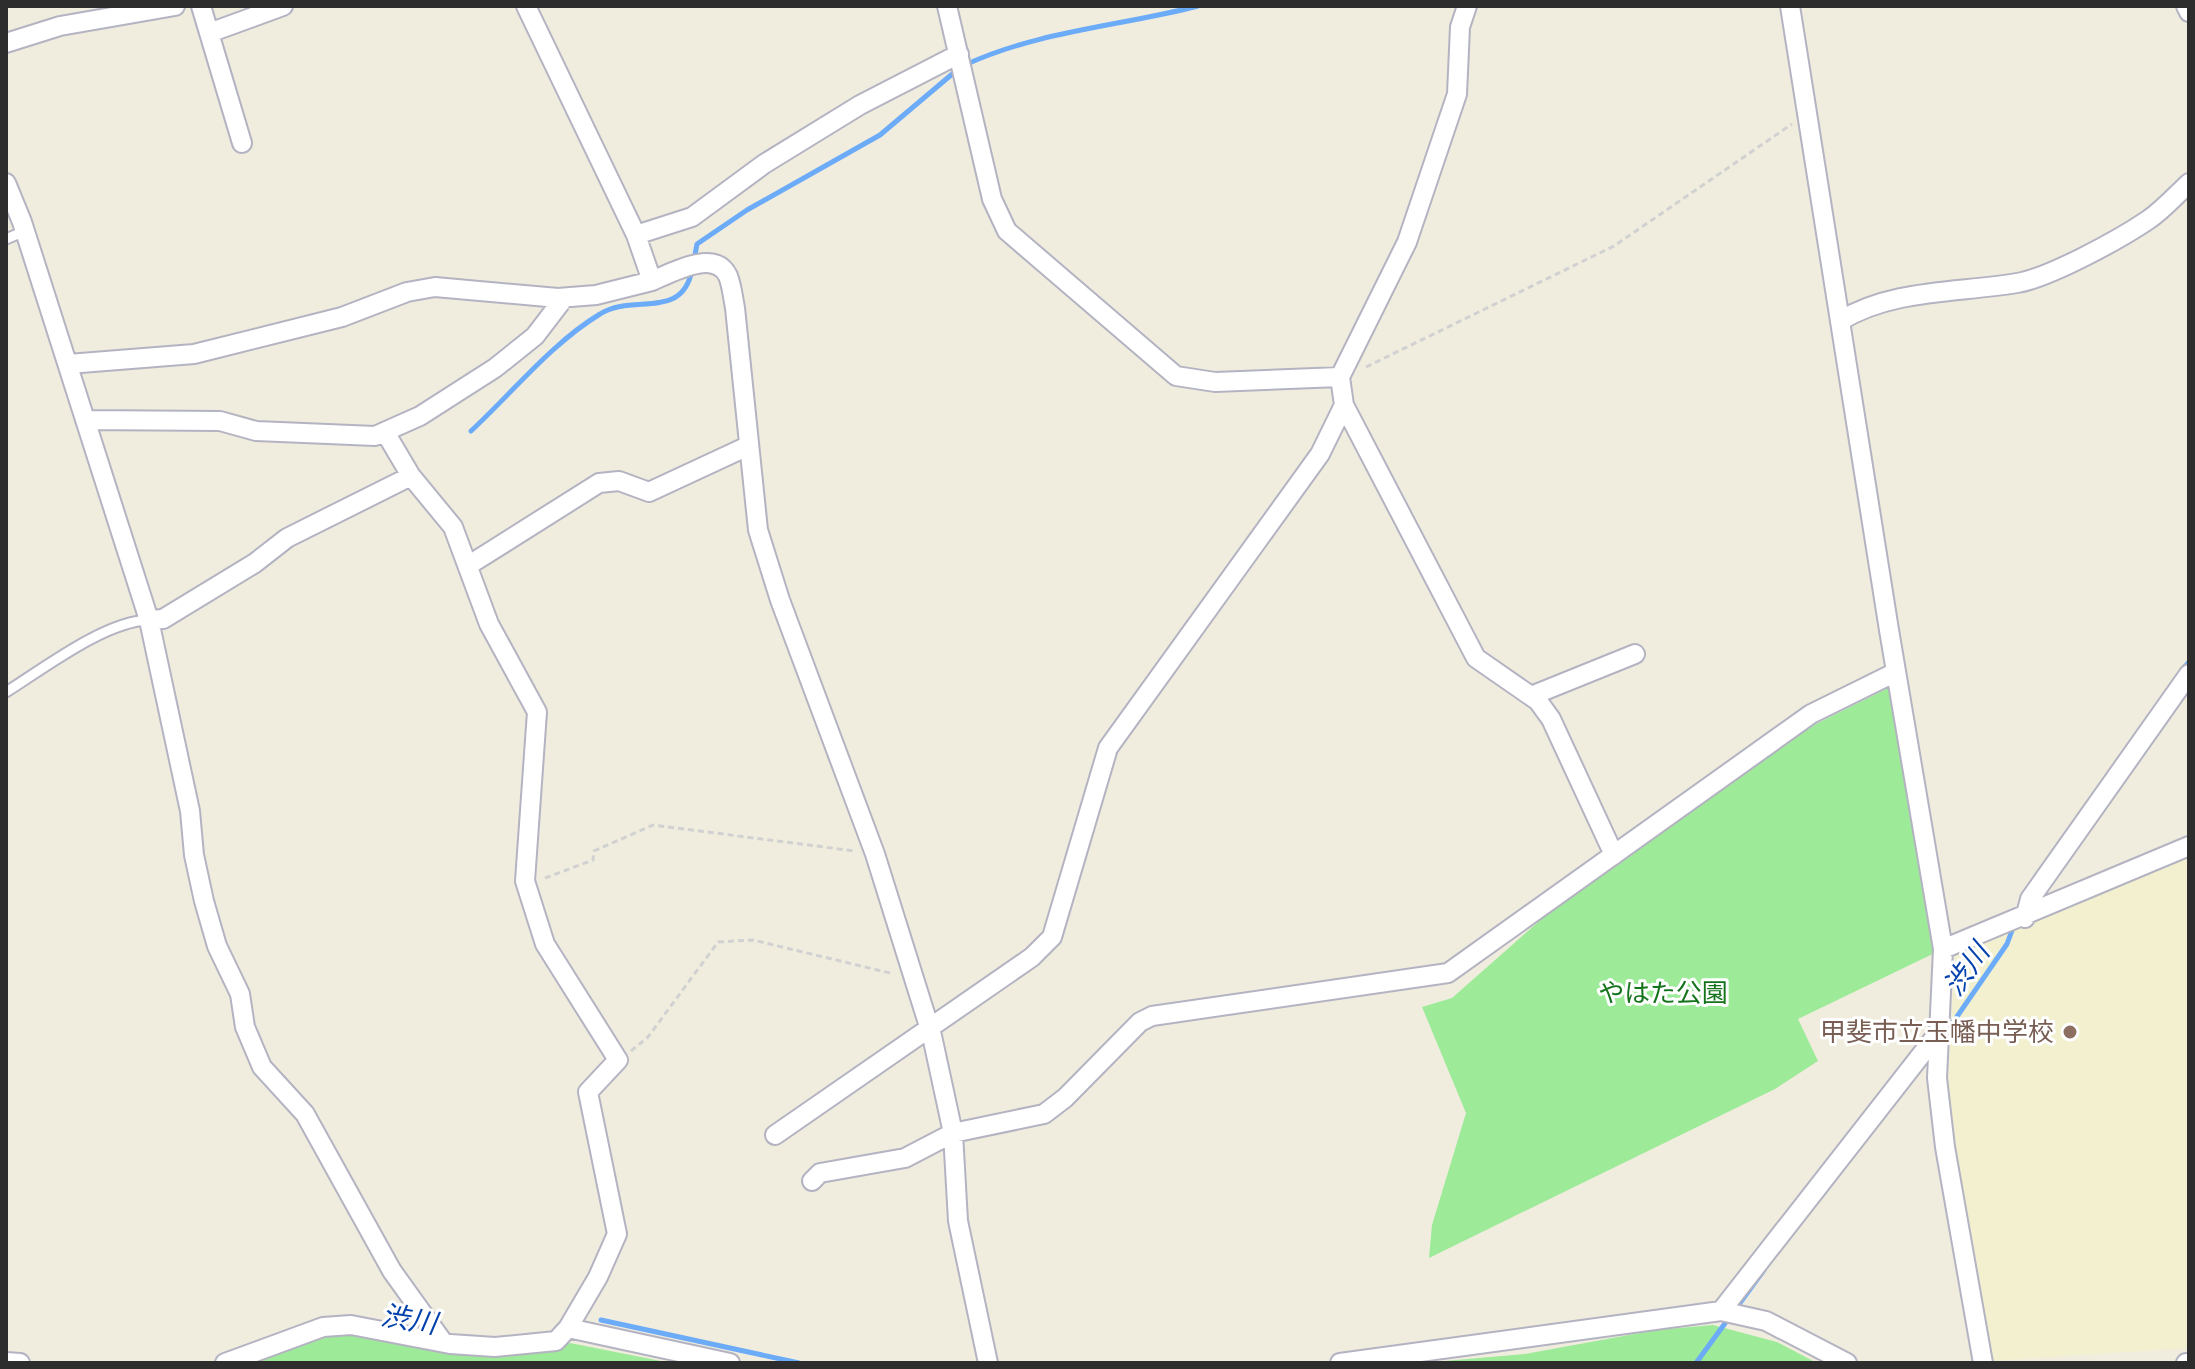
<svg xmlns="http://www.w3.org/2000/svg" width="2195" height="1369" font-family="'Asap Condensed','Noto Sans JP',sans-serif">
	<rect width="100%" height="100%" fill="#f0eddf"/>
	<path fill="#f2f0ce" d="M 2189,854 L 2189,1348 L 1991,1361 L 1947,1109 L 1955,955 Z"/>
	<path fill="#9dea98" d="M 1887,677 L 1943,949 L 1798,1019 L 1818,1061 L 1775,1089 L 1429,1258 L 1432,1225 L 1466,1113 L 1422,1007 L 1452,998 L 1614,855 L 1816,724 L 1888,688 Z
		M 1713,1325 L 1777,1342 L 1817,1363 L 1421,1363 L 1525,1354 L 1656,1330 Z
		M 350,1331 L 552,1348 L 570,1343 L 671,1363 L 247,1363 L 323,1334 Z"/>
	<g fill="none" stroke-linecap="round" stroke-linejoin="round">
		<path stroke="#6cabf8" stroke-width="5" d="M 965,65 C 1038,31 1121,26 1198,6
			M 694,260 L 697,244 L 747,210 L 880,135 L 957,70
			M 471,431 C 512,393 552,343 600,314 C 633,293 682,321 692,270
			M 2182,670 L 2189,662
			M 1945,1034 L 2007,944 L 2014,925
			M 601,1320 L 799,1363
			M 1696,1363 L 1764,1270"/>
		<defs>
			<path id="service" d="M 6,239 L 25,231
				M 6,692 C 43,669 105,621 149,620"/>
			<path id="minor" d="M 201,6 L 242,143
				M 947,6 L 992,199 L 1007,231 L 1176,376 L 1215,382 L 1340,377
				M 1467,6 L 1460,27 L 1457,94 L 1407,242 L 1340,377 L 1344,405 L 1476,658 L 1538,701 L 1551,719 L 1614,855
				M 1790,6 L 1889,630 L 1943,949 L 1937,1078 L 1945,1147 L 1983,1363
				M 2186,6 L 2189,12
				M 209,33 L 283,6
				M 6,43 L 60,26 L 175,6
				M 6,183 L 22,222 L 149,620 L 190,811 L 194,855 L 204,901 L 217,946 L 240,994 L 245,1027 L 262,1067 L 305,1114 L 392,1271 L 443,1342
				M 636,235 L 692,217 L 764,164 L 860,105 L 959,54
				M 652,281 C 671,273 715,248 728,276 C 732,286 733,298 735,308 L 758,530 L 780,600 L 875,854 L 932,1036 L 953,1133 L 958,1221 L 988,1363
				M 1840,321 C 1892,289 1957,293 2017,283 C 2049,278 2120,239 2148,220 C 2163,210 2176,195 2189,183
				M 68,364 L 194,354 L 342,317 L 407,292 L 435,287 L 558,298 L 596,295 L 652,281 L 636,235 L 526,6
				M 85,420 L 220,421 L 256,431 L 375,436 L 420,416 L 495,368 L 535,336 L 564,298
				M 469,565 L 599,483 L 619,481 L 649,492 L 748,446
				M 149,620 L 163,619 L 255,563 L 287,538 L 411,476
				M 1531,696 L 1635,654
				M 2025,918 L 2030,899 L 2189,674
				M 1943,949 L 2189,846
				M 775,1135 L 1032,957 L 1052,937 L 1108,748 L 1320,454 L 1344,405
				M 812,1181 L 820,1173 L 905,1158 L 953,1133 L 1044,1114 L 1065,1098 L 1140,1022 L 1152,1016 L 1448,973 L 1811,714 L 1896,672
				M 1721,1311 L 1939,1032
				M 568,1328 L 730,1363
				M 6,1362 L 20,1363
				M 225,1363 L 323,1327 L 351,1325 L 450,1344 L 495,1347 L 556,1341 L 568,1328 L 598,1277 L 617,1234 L 588,1092 L 618,1060 L 545,944 L 525,881 L 537,712 L 489,624 L 453,527 L 411,476 L 385,432
				M 1340,1363 L 1721,1311 L 1766,1321 L 1847,1363
				M 2186,1363 L 2189,1363"/>
		</defs>
		<use href="#service" stroke="#b4b3c2" stroke-width="13"/>
		<use href="#minor" stroke="#b4b3c2" stroke-width="22"/>
		<path stroke="#d1d1d1" stroke-width="3" stroke-dasharray="6 4" stroke-linecap="butt" d="M 1366,367 L 1614,246 L 1792,124
			M 545,878 L 593,860 L 594,851 L 653,825 L 855,851
			M 631,1051 L 648,1037 L 718,942 L 753,940 L 894,974"/>
		<use href="#service" stroke="#fff" stroke-width="9"/>
		<use href="#minor" stroke="#fff" stroke-width="18"/>
	</g>
	<circle fill="#8d6e63" stroke="#fff" stroke-width="3" cx="2070" cy="1032" r="8"/>
	<g text-anchor="middle" dominant-baseline="central" stroke-width="6" stroke-linejoin="round" paint-order="stroke">
		<g font-size="26" fill="#15731c" stroke="#fff">
			<text x="1663" y="993">やはた公園</text>
		</g>
		<g font-size="26" fill="#785e54" stroke="#fff" text-anchor="end">
			<text x="2054" y="1032">甲斐市立玉幡中学校</text>
		</g>
		<g font-size="28" font-style="italic" fill="#0342ac" stroke="#fff">
			<text transform="translate(1966 969) rotate(-55)">渋川</text>
			<text transform="translate(409 1319) rotate(9)">渋川</text>
		</g>
	</g>
	<rect width="2195" height="1369" fill="none" stroke="#2d2d2d" stroke-width="16"/>
</svg>
